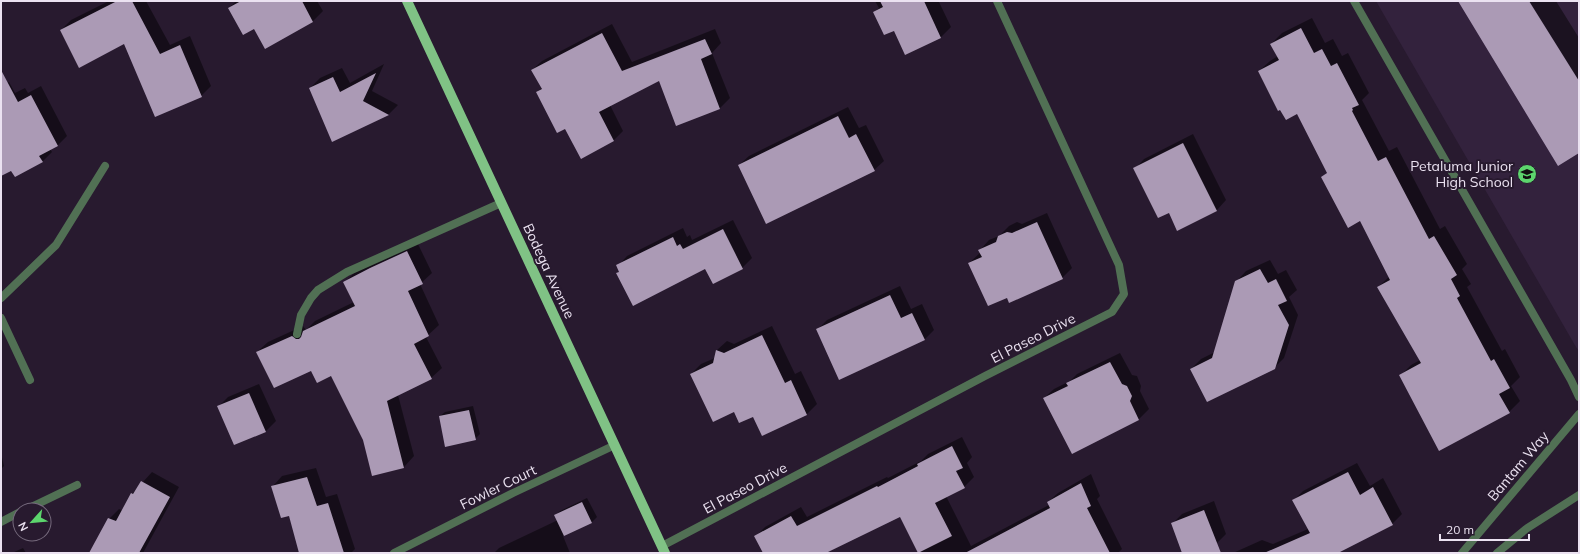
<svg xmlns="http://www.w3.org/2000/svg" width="1580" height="554" font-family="Mulish,sans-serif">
	<rect width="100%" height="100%" fill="#281a2f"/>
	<path fill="#33223d" d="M 1376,1 L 1579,1 L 1579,351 L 1576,347 Z"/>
	<path fill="#0007" d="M 109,1 L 146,1 L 170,45 L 190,36 L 211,86 L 201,96 L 124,43 L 61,30 L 71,20 Z
		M 236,1 L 317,1 L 323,11 L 313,21 L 266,47 L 254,27 L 229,8 Z
		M 875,1 L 940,1 L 939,2 L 951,27 L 941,37 L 905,54 L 894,30 L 875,12 L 879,8 Z
		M 1460,1 L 1556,1 L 1579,38 L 1579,152 Z
		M 1312,18 L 1325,43 L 1333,39 L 1342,56 L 1348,53 L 1369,93 L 1362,100 L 1389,151 L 1397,147 L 1440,229 L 1445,226 L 1467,264 L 1462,269 L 1471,284 L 1467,287 L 1502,351 L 1505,349 L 1520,377 L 1511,386 L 1520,401 L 1509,412 L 1401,375 L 1411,365 L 1420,360 L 1378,287 L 1390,276 L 1360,220 L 1323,177 L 1328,172 L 1298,113 L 1259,71 L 1270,61 L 1278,56 L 1271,44 L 1282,33 Z
		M 612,24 L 632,62 L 715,29 L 721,43 L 712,53 L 730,98 L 720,108 L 677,125 L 659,80 L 610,105 L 623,131 L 614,140 L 581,157 L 566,128 L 537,92 L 542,88 L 532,70 L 542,61 Z
		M 384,64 L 372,91 L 398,105 L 388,115 L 310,88 L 320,78 L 342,68 L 350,83 Z
		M 9,82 L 15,93 L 25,88 L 28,93 L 41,86 L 67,136 L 58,145 L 50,149 L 52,152 L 42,162 L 12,170 L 1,175 L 1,86 Z
		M 848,107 L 859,128 L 866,125 L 884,161 L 874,170 L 739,165 L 749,156 Z
		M 1193,134 L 1226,200 L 1217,210 L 1178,229 L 1169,212 L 1135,169 L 1144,159 Z
		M 1047,213 L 1072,268 L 1062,278 L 1007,297 L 969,263 L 981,252 L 980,250 L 989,240 L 999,236 L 1009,226 L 1017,222 L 1022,224 Z
		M 733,220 L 752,258 L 742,268 L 706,268 L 620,271 L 618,266 L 627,256 L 683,228 L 687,237 L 690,235 L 692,240 Z
		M 417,242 L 432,273 L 420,284 L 439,325 L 426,337 L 442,368 L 431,378 L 398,395 L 414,456 L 404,467 L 364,439 L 331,375 L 257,352 L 268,342 L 303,326 L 306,330 L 315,321 L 354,302 L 345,282 L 355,272 Z
		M 1270,260 L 1278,274 L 1286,270 L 1297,290 L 1289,297 L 1298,315 L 1284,358 L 1274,368 L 1191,369 L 1201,359 L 1215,352 L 1236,282 L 1246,271 Z
		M 900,286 L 911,309 L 922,304 L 934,330 L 924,340 L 817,330 L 827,320 Z
		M 772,326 L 795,374 L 801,371 L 817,404 L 807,414 L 763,435 L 753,415 L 735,411 L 691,374 L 701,364 L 715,358 L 717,350 L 727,341 L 734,344 Z
		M 1120,353 L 1132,375 L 1137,376 L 1141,386 L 1140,391 L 1149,409 L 1139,419 L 1072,453 L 1044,398 L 1054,389 L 1070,381 L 1077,374 Z
		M 259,384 L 276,421 L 266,431 L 234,443 L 218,407 L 228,397 Z
		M 473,406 L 480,434 L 475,439 L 440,416 L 445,412 Z
		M 962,437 L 972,457 L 967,463 L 974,477 L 964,487 L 946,496 L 971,546 L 1049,505 L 1048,502 L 1058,493 L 1091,474 L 1100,496 L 1097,499 L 1122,549 L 1118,553 L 920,553 L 900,516 L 827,552 L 827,553 L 765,553 L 756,536 L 765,527 L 801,507 L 807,517 L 887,477 L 888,478 L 921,461 L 928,454 Z
		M 1,453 L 4,466 L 1,469 Z
		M 1357,463 L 1370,486 L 1383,478 L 1402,514 L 1392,524 L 1336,553 L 1233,553 L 1262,540 L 1273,544 L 1308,529 L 1294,500 L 1303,491 Z
		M 316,468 L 326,497 L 337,494 L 355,549 L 351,553 L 300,553 L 289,515 L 273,486 L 282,476 Z
		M 152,472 L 179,487 L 143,553 L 90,553 L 109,519 L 119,509 L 123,511 L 132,494 Z
		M 587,498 L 597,517 L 592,522 L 563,536 L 570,553 L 494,553 L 499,548 L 558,520 L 555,516 L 560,511 Z
		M 1214,501 L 1226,534 L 1217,543 L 1192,553 L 1183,553 L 1172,524 L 1182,514 Z
		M 23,548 L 26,553 L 12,553 Z"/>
	<path fill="#ab9ab5" d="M 117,1 L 132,1 L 160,54 L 180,45 L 202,97 L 155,117 L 124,44 L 79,68 L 60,30 Z
		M 241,1 L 302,1 L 313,22 L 265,49 L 254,29 L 243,35 L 228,8 Z
		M 880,1 L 924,1 L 941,38 L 905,55 L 894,31 L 884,35 L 873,12 L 883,7 Z
		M 1458,1 L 1529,1 L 1579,81 L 1579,153 L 1558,166 Z
		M 1301,28 L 1314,53 L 1322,49 L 1331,66 L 1337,63 L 1359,105 L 1352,108 L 1353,110 L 1352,111 L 1378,161 L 1386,157 L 1429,239 L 1434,236 L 1457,275 L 1451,279 L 1460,296 L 1457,298 L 1491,361 L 1494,359 L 1510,388 L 1499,394 L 1510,413 L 1439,451 L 1399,375 L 1421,363 L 1377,287 L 1390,280 L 1360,221 L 1348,228 L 1321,177 L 1327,173 L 1297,114 L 1286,120 L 1280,110 L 1278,111 L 1258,71 L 1279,60 L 1270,44 Z
		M 602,33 L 622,71 L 705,39 L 712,54 L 701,59 L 720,109 L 676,126 L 659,81 L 599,112 L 614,141 L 581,159 L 565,129 L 557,133 L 536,92 L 542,89 L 531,70 Z
		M 1,70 L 18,102 L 31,95 L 58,146 L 39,156 L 43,162 L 15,177 L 11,171 L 1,176 Z
		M 376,73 L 363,101 L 389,115 L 332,142 L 309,88 L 333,77 L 340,92 Z
		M 838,116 L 849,138 L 856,134 L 875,171 L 766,224 L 738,165 Z
		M 1183,143 L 1217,211 L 1177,231 L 1169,213 L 1158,218 L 1133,168 Z
		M 1037,222 L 1063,279 L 1009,303 L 1007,298 L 988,306 L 968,263 L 982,257 L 978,250 L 996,242 L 998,236 L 1007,232 L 1012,233 Z
		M 723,229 L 743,269 L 713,284 L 705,269 L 633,306 L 616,273 L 619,272 L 616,265 L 673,237 L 677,246 L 680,244 L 683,249 Z
		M 407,251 L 423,284 L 408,291 L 429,336 L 414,344 L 432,379 L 387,401 L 404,468 L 372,476 L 363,440 L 331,376 L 317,383 L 311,371 L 274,388 L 256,352 L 292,336 L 296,339 L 299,339 L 301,337 L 303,331 L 355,306 L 343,282 L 370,268 Z
		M 1260,269 L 1268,283 L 1276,279 L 1287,301 L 1278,305 L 1289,325 L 1275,369 L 1207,402 L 1190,369 L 1212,358 L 1235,281 Z
		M 890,295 L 901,318 L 912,313 L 925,340 L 839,380 L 816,329 Z
		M 762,335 L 785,383 L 791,380 L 807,415 L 762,436 L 753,417 L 739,423 L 734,412 L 713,422 L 690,374 L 713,363 L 716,350 L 724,353 Z
		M 1110,362 L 1122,384 L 1127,386 L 1132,396 L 1130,401 L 1139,420 L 1072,454 L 1043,398 L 1068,386 L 1066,383 Z
		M 249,393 L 266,432 L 234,445 L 217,406 Z
		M 469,410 L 476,440 L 445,447 L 439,416 Z
		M 952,446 L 963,468 L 956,471 L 965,488 L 935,503 L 952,536 L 918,553 L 900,517 L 826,553 L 763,553 L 754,536 L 791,516 L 797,526 L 877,486 L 878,487 L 918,466 L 917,464 Z
		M 1348,472 L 1360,495 L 1373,487 L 1393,525 L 1338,553 L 1264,553 L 1310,533 L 1292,500 Z
		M 307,477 L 317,506 L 328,503 L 344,553 L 299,553 L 289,516 L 281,518 L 271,486 Z
		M 141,481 L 170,497 L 139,553 L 89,553 L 108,518 L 116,521 L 131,493 L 133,494 Z
		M 1081,483 L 1091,506 L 1087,508 L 1110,553 L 965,553 L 1050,508 L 1047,502 Z
		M 582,502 L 592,523 L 564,536 L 554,515 Z
		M 1204,510 L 1221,553 L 1182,553 L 1171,523 Z"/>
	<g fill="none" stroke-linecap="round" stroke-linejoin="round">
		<path stroke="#517054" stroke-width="8" d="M 297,334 L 301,315 L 311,298 L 318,290 L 347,272 L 501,203
			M 394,553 L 513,493 L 615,445
			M 1497,553 L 1526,529 L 1579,495"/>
		<path stroke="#517054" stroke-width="8" d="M 1354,1 L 1571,380 L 1579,397
			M 1,298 L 56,245 L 105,166
			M 1,318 L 30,380
			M 25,510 L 77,485
			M 1,522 L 20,512
			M 662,546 L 985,376 L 1112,312 L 1124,294 L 1119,265 L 997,1
			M 1462,553 L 1579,414"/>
		<path stroke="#80c285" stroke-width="10" d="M 407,1 L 665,553"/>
	</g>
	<defs>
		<symbol id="school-disc" viewBox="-11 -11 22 22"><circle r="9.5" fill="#5cd56d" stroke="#281a2f"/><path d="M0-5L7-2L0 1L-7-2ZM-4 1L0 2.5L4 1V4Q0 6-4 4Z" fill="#111"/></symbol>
	</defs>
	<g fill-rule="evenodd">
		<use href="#school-disc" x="1516" y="163" width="22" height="22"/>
	</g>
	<g text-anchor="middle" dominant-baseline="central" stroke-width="4" stroke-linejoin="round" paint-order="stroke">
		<g font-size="14" fill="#ebe2f1" stroke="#281a2f" text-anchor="end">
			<text x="1513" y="166">Petaluma Junior<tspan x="1513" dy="16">High School</tspan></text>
		</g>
		<g font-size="14" fill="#ebe2f1" stroke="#281a2f">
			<text transform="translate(549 271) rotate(65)">Bodega Avenue</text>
			<text transform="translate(1033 338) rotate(-27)">El Paseo Drive</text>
			<text transform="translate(1518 466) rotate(-50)">Bantam Way</text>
			<text transform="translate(498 487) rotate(-26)">Fowler Court</text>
			<text transform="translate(745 488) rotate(-28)">El Paseo Drive</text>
		</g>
	</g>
	<rect width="1580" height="554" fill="none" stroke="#ebe2f1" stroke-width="4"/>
	<g transform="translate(32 522) rotate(243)"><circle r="19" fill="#281a2f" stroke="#766a7d"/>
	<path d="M0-3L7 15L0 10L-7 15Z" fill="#5cd56d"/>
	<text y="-6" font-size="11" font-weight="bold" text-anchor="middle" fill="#ebe2f1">N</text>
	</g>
	<path d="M1440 534v6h89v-6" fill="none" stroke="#ebe2f1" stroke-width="2"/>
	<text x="1446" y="534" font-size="12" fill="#ebe2f1" stroke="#281a2f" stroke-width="3" paint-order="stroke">20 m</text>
</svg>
